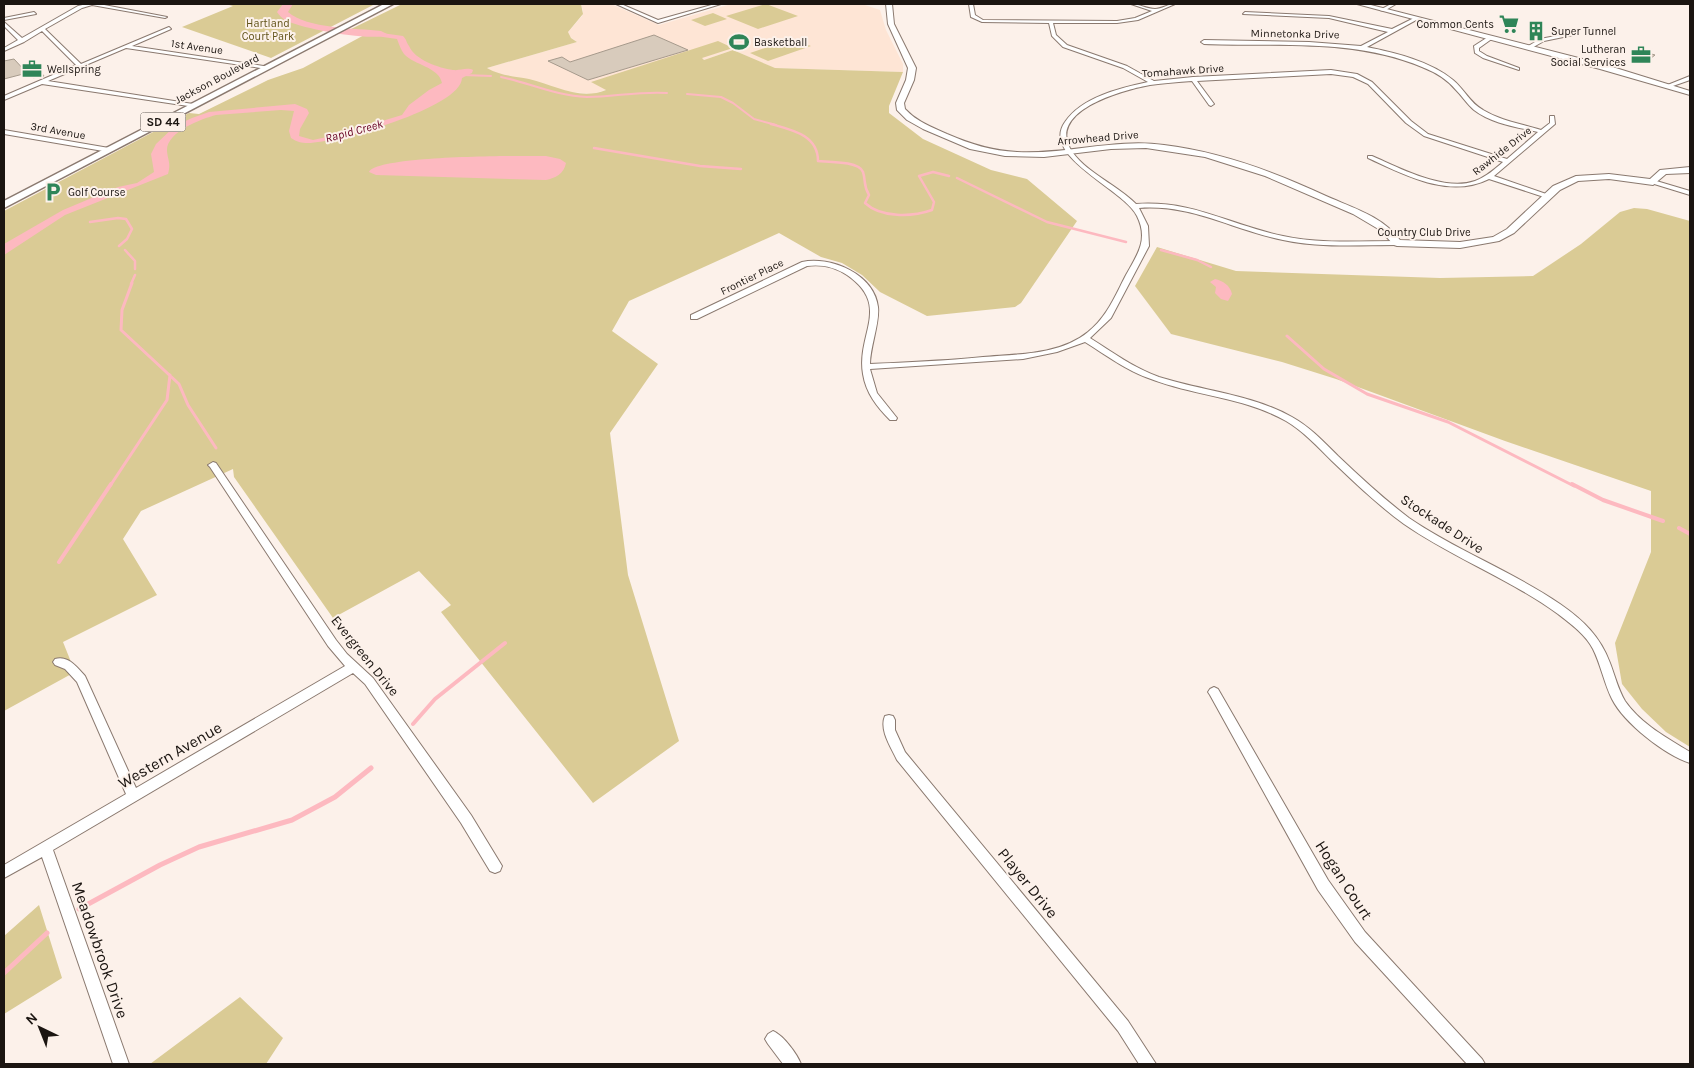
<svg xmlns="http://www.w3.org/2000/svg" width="1694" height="1068" font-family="Karla,sans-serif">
	<rect width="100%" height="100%" fill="#fcf1ea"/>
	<path fill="#fee5d5" d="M 581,4 L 611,4 L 659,25 L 731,4 L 862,4 L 880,10 L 886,30 L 903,64 L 903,72 L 774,68 L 733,50 L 704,60 L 700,58 L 593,94 L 562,91 L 529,80 L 498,74 L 487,68 L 577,42 L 569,36 L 568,32 L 582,16 L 583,11 Z"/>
	<path fill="#dacb95" d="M 225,4 L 375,4 L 271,58 L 182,27 L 233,6 Z
		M 402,4 L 581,4 L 583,14 L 568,32 L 571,38 L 577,42 L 487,68 C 501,76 514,76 529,79 C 555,85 579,101 606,90 L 591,82 L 718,41 L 733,48 L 702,58 L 704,60 L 733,50 L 775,68 L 903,72 L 889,106 L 889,113 L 923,139 L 991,170 L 1027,179 L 1077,221 L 1021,303 L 1015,307 L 927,316 L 880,292 L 862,275 L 842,263 L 821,257 L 779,233 L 629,301 L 612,331 L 658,364 L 610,433 L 628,575 L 679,741 L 593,803 L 441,612 L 451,605 L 419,571 L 333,618 L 234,477 L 233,469 L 141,511 L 123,539 L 157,595 L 63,642 L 75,672 L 4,711 L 4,211 L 189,113 L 199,114 L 268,80 L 303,68 L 368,33 L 349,30 Z
		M 766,4 L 798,16 L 758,29 L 726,16 Z
		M 713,13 L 727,19 L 705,26 L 691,20 Z
		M 792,39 L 811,46 L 768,61 L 750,53 Z
		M 1634,208 L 1647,209 L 1690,221 L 1690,747 L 1666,732 L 1642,709 L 1622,684 L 1615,643 L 1651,552 L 1651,491 L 1505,441 L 1336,379 L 1282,362 L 1171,334 L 1135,286 L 1157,247 L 1236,271 L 1440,278 L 1533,276 L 1581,244 L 1620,212 Z
		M 39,905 L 62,978 L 4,1014 L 4,936 Z
		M 240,997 L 283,1038 L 266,1064 L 150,1064 Z"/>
	<path fill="#fdb9c0" d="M 353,29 L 403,36 C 407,40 406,42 409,46 C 415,60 439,68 453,70 C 460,71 466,67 473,70 L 472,73 L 462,78 C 461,108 335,143 308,143 C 301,143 297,142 291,138 L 289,131 L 294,111 L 281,110 L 216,115 C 201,119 166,132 167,151 C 168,161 171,163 168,174 L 65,215 L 4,255 L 4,244 L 63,210 L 118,187 L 137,183 L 154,172 L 151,154 L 156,144 L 175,126 L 192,118 L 209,112 L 295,104 L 307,109 L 309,113 L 300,129 L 299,136 L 313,140 L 336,135 L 402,115 L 409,105 L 429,90 L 442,83 C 439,67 414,65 404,54 C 401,50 399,44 397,39 L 348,32 Z
		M 546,156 L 560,159 L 566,163 C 564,174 555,178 546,180 L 376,175 L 369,172 C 379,155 521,156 546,156 Z
		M 1215,279 C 1223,281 1230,285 1232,294 L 1228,301 L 1221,299 L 1215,293 L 1216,287 L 1210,282 Z"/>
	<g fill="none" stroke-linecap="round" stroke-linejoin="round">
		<path stroke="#fdb9c0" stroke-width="2" d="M 463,75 L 491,76
			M 501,77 C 530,83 556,96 587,97 C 613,97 640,91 667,93
			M 687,94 L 721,97 L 733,103 L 754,119 L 776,125"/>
		<path stroke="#fdb9c0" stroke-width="2.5" d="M 771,124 C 792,130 818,135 818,161 C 828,162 859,161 863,172 C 866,181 863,185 869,195 L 865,203 C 881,218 912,217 932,210 L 934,202 L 919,176 L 933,172 L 949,176
			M 594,148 L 700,166 L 741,169
			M 957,178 L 1047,222 L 1126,242
			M 90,222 L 118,218 L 126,219 L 132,229 L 127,239 L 119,246
			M 125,250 L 135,261 L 135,269
			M 1161,250 L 1197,260 L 1211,267
			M 131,284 L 135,275"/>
		<path stroke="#fdb9c0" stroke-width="3" d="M 132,283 L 122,310 L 121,330 L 179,384 L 188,405 L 216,448
			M 1287,336 L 1324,369 L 1367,394 L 1448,422 L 1574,486
			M 110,486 L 167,400 L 170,375"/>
		<path stroke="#fdb9c0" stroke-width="4" d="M 1572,484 L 1603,500 L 1663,521
			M 1679,528 L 1690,534
			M 59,562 L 111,484
			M 413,724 L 435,699 L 505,643"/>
		<path stroke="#fdb9c0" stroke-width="5" d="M 79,909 L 160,865 L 199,847 L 292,820 L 335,797 L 371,768
			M 4,973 L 47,933"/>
		<path fill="#fdb9c0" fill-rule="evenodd" d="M 283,4 L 293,4 L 288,12 C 307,29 356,28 381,31 L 387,34 C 377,43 298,28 285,20 C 282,18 279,15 277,12 Z"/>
	</g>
	<path fill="#d8cbbc" stroke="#a69a8c" d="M 654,35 L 688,50 L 588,80 L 548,61 L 562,57 L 570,62 Z
		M 1641,51 L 1655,55 L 1646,62 L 1630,58 Z
		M 14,59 L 27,73 L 4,79 L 4,61 Z
		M 36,66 L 44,76 L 33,78 L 25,69 Z"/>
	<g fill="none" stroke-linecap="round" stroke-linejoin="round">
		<defs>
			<path id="street" d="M 87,4 L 99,4 L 167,17 L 165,18 L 92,5 L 82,8 L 45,29 L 81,64 L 169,27 L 171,29 L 132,46 L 270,67 L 267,69 L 126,48 L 48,81 L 193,104 L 196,106 L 195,107 L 42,84 L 4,100 L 4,96 L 76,65 L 42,31 L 24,42 L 4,51 L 4,48 L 18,40 L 4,26 L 4,22 L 22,38 L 78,6 Z
				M 616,4 L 621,4 L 658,20 L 715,4 L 721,4 L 658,23 Z
				M 969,4 L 973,4 L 975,15 L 983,20 L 1117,21 L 1135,18 L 1152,11 L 1131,4 C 1139,4 1147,9 1155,9 C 1162,9 1168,4 1175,4 L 1138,20 L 1117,23 L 1053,23 L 1056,35 L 1067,45 L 1127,66 L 1154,81 L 1193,77 L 1331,70 L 1357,74 L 1372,82 L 1411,121 L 1428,134 L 1507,159 L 1538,132 C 1517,127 1492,124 1474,110 C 1467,104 1462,96 1456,90 C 1447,79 1435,72 1422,67 C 1353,38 1277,47 1204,44 L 1201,42 L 1204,40 L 1309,42 L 1361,46 L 1388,32 L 1329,18 L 1243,14 L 1245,12 L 1329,16 L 1392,29 L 1416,17 L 1418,19 L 1367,47 C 1396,53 1430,61 1453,80 C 1464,89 1470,103 1483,110 C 1501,121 1522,124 1541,130 L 1550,123 L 1550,116 L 1554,116 L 1555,124 L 1494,176 L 1549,195 L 1549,197 L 1547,198 L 1489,179 C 1449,199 1405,175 1368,158 L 1368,156 L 1372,156 C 1400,168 1444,192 1475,181 C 1486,177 1495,169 1503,162 L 1424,136 L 1406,123 L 1368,84 L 1353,77 L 1331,74 L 1197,81 L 1214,104 L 1211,106 L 1209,105 L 1192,81 C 1178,82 1164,83 1150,85 C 1122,90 1043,112 1073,153 C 1089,174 1117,185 1136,204 C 1194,200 1229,225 1283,236 C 1320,244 1359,241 1397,241 L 1401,243 L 1397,245 C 1359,245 1320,248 1283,240 C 1233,230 1192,204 1139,208 L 1148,226 L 1149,246 L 1111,318 L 1090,338 C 1112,352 1134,368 1159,377 C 1203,391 1251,394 1292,417 C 1310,427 1324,442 1338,456 C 1361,478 1384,499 1409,518 C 1457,551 1512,571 1560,604 C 1583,620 1600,636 1610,663 C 1615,676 1618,689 1625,701 C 1641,724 1667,738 1690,752 L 1690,763 C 1665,755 1624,723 1612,699 C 1604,683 1601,665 1593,649 C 1586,635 1571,624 1558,614 C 1510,579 1453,558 1404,524 C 1378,505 1355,483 1332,461 C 1318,447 1303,431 1286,421 C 1244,397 1195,396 1151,379 C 1127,371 1106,355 1085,342 L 1057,352 L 1023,359 L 870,369 L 877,393 L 897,418 L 896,420 L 890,420 C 877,407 866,393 863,374 C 856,334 892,306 847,275 C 835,267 821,264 807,266 L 697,319 L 691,319 L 691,315 L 802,262 C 831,256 874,274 878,307 C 880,322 870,347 870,364 C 908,362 946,361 983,357 C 1018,354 1060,355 1088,332 C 1107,317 1115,296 1126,275 C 1137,255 1149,240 1137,216 C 1124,189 1040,157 1065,122 C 1082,97 1120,88 1148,82 L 1123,68 L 1063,47 L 1052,36 L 1049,23 L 982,22 L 971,17 Z
				M 1391,4 L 1396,4 L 1384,11 L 1380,10 Z
				M 34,12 L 36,14 L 4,20 L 4,18 Z
				M 1571,33 L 1573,35 L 1544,41 L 1530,49 L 1525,48 L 1540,39 Z
				M 1488,37 L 1493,38 L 1479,48 L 1479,51 L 1487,56 L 1519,68 L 1519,70 L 1483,58 L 1475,53 L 1474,46 Z
				M 1690,76 L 1690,80 L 1670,87 L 1665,86 Z
				M 4,130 L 109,148 L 112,150 L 109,152 L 4,134 Z
				M 1653,180 L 1690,191 L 1690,195 L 1651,183 L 1650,182 Z
				M 213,462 L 216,463 L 336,640 L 347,654 L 373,678 L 471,815 L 502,866 L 500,871 L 495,873 L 490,871 L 461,823 L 365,684 L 353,673 L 53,850 L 129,1064 L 113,1064 L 42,857 L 4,878 L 4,865 L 126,794 L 77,682 L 65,669 L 55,665 L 53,662 L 55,659 C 68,655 77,667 85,676 L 136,788 L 345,666 L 328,646 L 210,467 L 208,465 Z
				M 1214,687 L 1218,689 L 1328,880 L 1365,932 L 1482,1059 L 1485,1064 L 1467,1064 L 1355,942 L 1318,890 L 1210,695 L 1208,692 L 1210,689 Z
				M 889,715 L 893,716 L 895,720 L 895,730 L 905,752 L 1128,1021 L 1156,1064 L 1139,1064 L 1118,1031 L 897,760 C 891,747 879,730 885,716 Z
				M 773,1031 C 784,1036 797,1054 801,1064 L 783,1064 L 768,1044 L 765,1039 L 768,1034 Z"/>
			<path id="secondary" d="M 886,4 L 892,4 L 894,24 L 916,68 L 914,80 L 904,103 L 905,109 C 917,122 932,127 947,134 C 970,144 992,151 1017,152 C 1066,155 1115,138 1164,145 C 1221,152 1275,172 1326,196 C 1353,208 1382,216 1400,240 L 1460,242 L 1493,237 L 1507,229 L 1553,186 L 1576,176 L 1609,174 L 1650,179 L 1660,170 L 1690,167 L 1690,173 L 1666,174 L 1653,185 L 1609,179 L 1578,181 L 1560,190 L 1514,233 L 1499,241 L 1460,248 L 1397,246 L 1394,245 L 1380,230 L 1353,214 L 1265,176 L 1205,157 L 1146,148 L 1111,149 L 1044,157 L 1005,156 L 970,149 L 923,129 L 907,120 L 897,110 L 896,103 L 906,80 L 908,68 L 888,24 Z
				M 1357,4 L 1367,4 L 1606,65 L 1690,91 L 1690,95 L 1600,69 Z"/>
			<path id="primary" d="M 384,4 L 393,4 L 4,208 L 4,201 Z"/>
		</defs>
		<use href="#street" stroke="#8a796f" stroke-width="2"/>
		<use href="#secondary" stroke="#8a796f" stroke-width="2"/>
		<use href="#primary" stroke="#8a796f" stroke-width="3"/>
		<use href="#street" fill="#fff" fill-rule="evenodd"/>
		<use href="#secondary" fill="#fff" fill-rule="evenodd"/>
		<use href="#primary" fill="#fff" fill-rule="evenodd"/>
	</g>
	<defs>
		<symbol id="supermarket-bare" viewBox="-9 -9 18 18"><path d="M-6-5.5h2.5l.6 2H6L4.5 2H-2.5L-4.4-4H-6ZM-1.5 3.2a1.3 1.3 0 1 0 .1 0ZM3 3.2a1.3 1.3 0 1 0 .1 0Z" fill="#2f8558" stroke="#fcf1ea" stroke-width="2.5" paint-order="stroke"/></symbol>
		<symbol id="building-bare" viewBox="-9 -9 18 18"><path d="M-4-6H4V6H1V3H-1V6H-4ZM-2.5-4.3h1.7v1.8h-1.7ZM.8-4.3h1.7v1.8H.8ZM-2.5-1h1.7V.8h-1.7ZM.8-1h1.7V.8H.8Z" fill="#2f8558" stroke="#fcf1ea" stroke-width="2.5" paint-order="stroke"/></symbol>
		<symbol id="stadium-bare" viewBox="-9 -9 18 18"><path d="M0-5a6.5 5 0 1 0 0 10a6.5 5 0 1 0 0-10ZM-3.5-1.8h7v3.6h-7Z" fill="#2f8558" stroke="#fcf1ea" stroke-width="2.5" paint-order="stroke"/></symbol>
		<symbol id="office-bare" viewBox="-9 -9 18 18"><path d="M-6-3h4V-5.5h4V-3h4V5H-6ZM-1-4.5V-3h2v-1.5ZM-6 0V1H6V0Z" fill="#2f8558" stroke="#fcf1ea" stroke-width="2.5" paint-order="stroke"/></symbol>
		<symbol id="parking-bare" viewBox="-9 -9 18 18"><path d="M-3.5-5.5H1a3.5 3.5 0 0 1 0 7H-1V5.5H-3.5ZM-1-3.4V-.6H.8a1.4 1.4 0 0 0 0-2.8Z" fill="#2f8558" stroke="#fcf1ea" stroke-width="2.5" paint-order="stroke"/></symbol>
	</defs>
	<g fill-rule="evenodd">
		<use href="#supermarket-bare" x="1495" y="10" width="28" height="28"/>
		<use href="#building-bare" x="1522" y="17" width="28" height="28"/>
		<use href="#stadium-bare" x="725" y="28" width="28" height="28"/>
		<use href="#office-bare" x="1627" y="41" width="28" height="28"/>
		<use href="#office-bare" x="18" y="55" width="28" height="28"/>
		<use href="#parking-bare" x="39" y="178" width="28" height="28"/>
	</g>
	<g text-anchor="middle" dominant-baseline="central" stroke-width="4" stroke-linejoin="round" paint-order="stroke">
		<g font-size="11" fill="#615319" stroke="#fcf1ea">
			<text x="268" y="23">Hartland<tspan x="268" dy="13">Court Park</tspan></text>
		</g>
		<g font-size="11" fill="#1b1511" stroke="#fcf1ea" text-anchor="start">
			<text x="1494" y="24" text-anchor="end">Common Cents</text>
			<text x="1551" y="31">Super Tunnel</text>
			<text x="754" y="42">Basketball</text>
			<text x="1626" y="49" text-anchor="end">Lutheran<tspan x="1626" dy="13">Social Services</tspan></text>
			<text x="47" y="69">Wellspring</text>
			<text x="68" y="192">Golf Course</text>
		</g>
		<g font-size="11" fill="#1b1511" stroke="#fcf1ea">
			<text transform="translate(1295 34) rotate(1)">Minnetonka Drive</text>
			<text transform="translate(197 47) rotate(8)">1st Avenue</text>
			<text transform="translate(1183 71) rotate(-4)">Tomahawk Drive</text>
			<text transform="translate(217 79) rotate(-28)">Jackson Boulevard</text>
			<text transform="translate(58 131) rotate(10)">3rd Avenue</text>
			<text transform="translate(1098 138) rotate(-5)">Arrowhead Drive</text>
			<text transform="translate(1502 151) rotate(-38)">Rawhide Drive</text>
			<text x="1424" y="232">Country Club Drive</text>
			<text transform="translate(752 277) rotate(-26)">Frontier Place</text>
		</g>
		<rect fill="#fcf1ea" stroke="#5e5752" stroke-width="1" x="140.5" y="112.5" width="45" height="19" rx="4"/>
		<g font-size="12" font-weight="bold" fill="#1b1511">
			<text x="163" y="122">SD 44</text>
		</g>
		<g font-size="12" font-style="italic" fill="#660122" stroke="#fcf1ea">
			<text transform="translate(354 131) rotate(-15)">Rapid Creek</text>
		</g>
		<g font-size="14" fill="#1b1511" stroke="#fcf1ea">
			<text transform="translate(1442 524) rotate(33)">Stockade Drive</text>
			<text transform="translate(365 656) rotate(51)">Evergreen Drive</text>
		</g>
		<g font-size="16" fill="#1b1511" stroke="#fcf1ea">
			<text transform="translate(170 755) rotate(-30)">Western Avenue</text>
			<text transform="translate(1344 880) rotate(57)">Hogan Court</text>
			<text transform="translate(1028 883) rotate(51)">Player Drive</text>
			<text transform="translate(100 950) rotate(71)">Meadowbrook Drive</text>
		</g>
	</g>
	<rect width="1694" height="1068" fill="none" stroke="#1b1511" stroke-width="10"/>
	<g transform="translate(40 1028) rotate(317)" stroke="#fcf1ea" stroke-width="4" paint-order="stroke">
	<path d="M0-4L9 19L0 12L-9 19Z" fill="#1b1511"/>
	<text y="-8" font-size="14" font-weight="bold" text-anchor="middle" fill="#1b1511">N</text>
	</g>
</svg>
